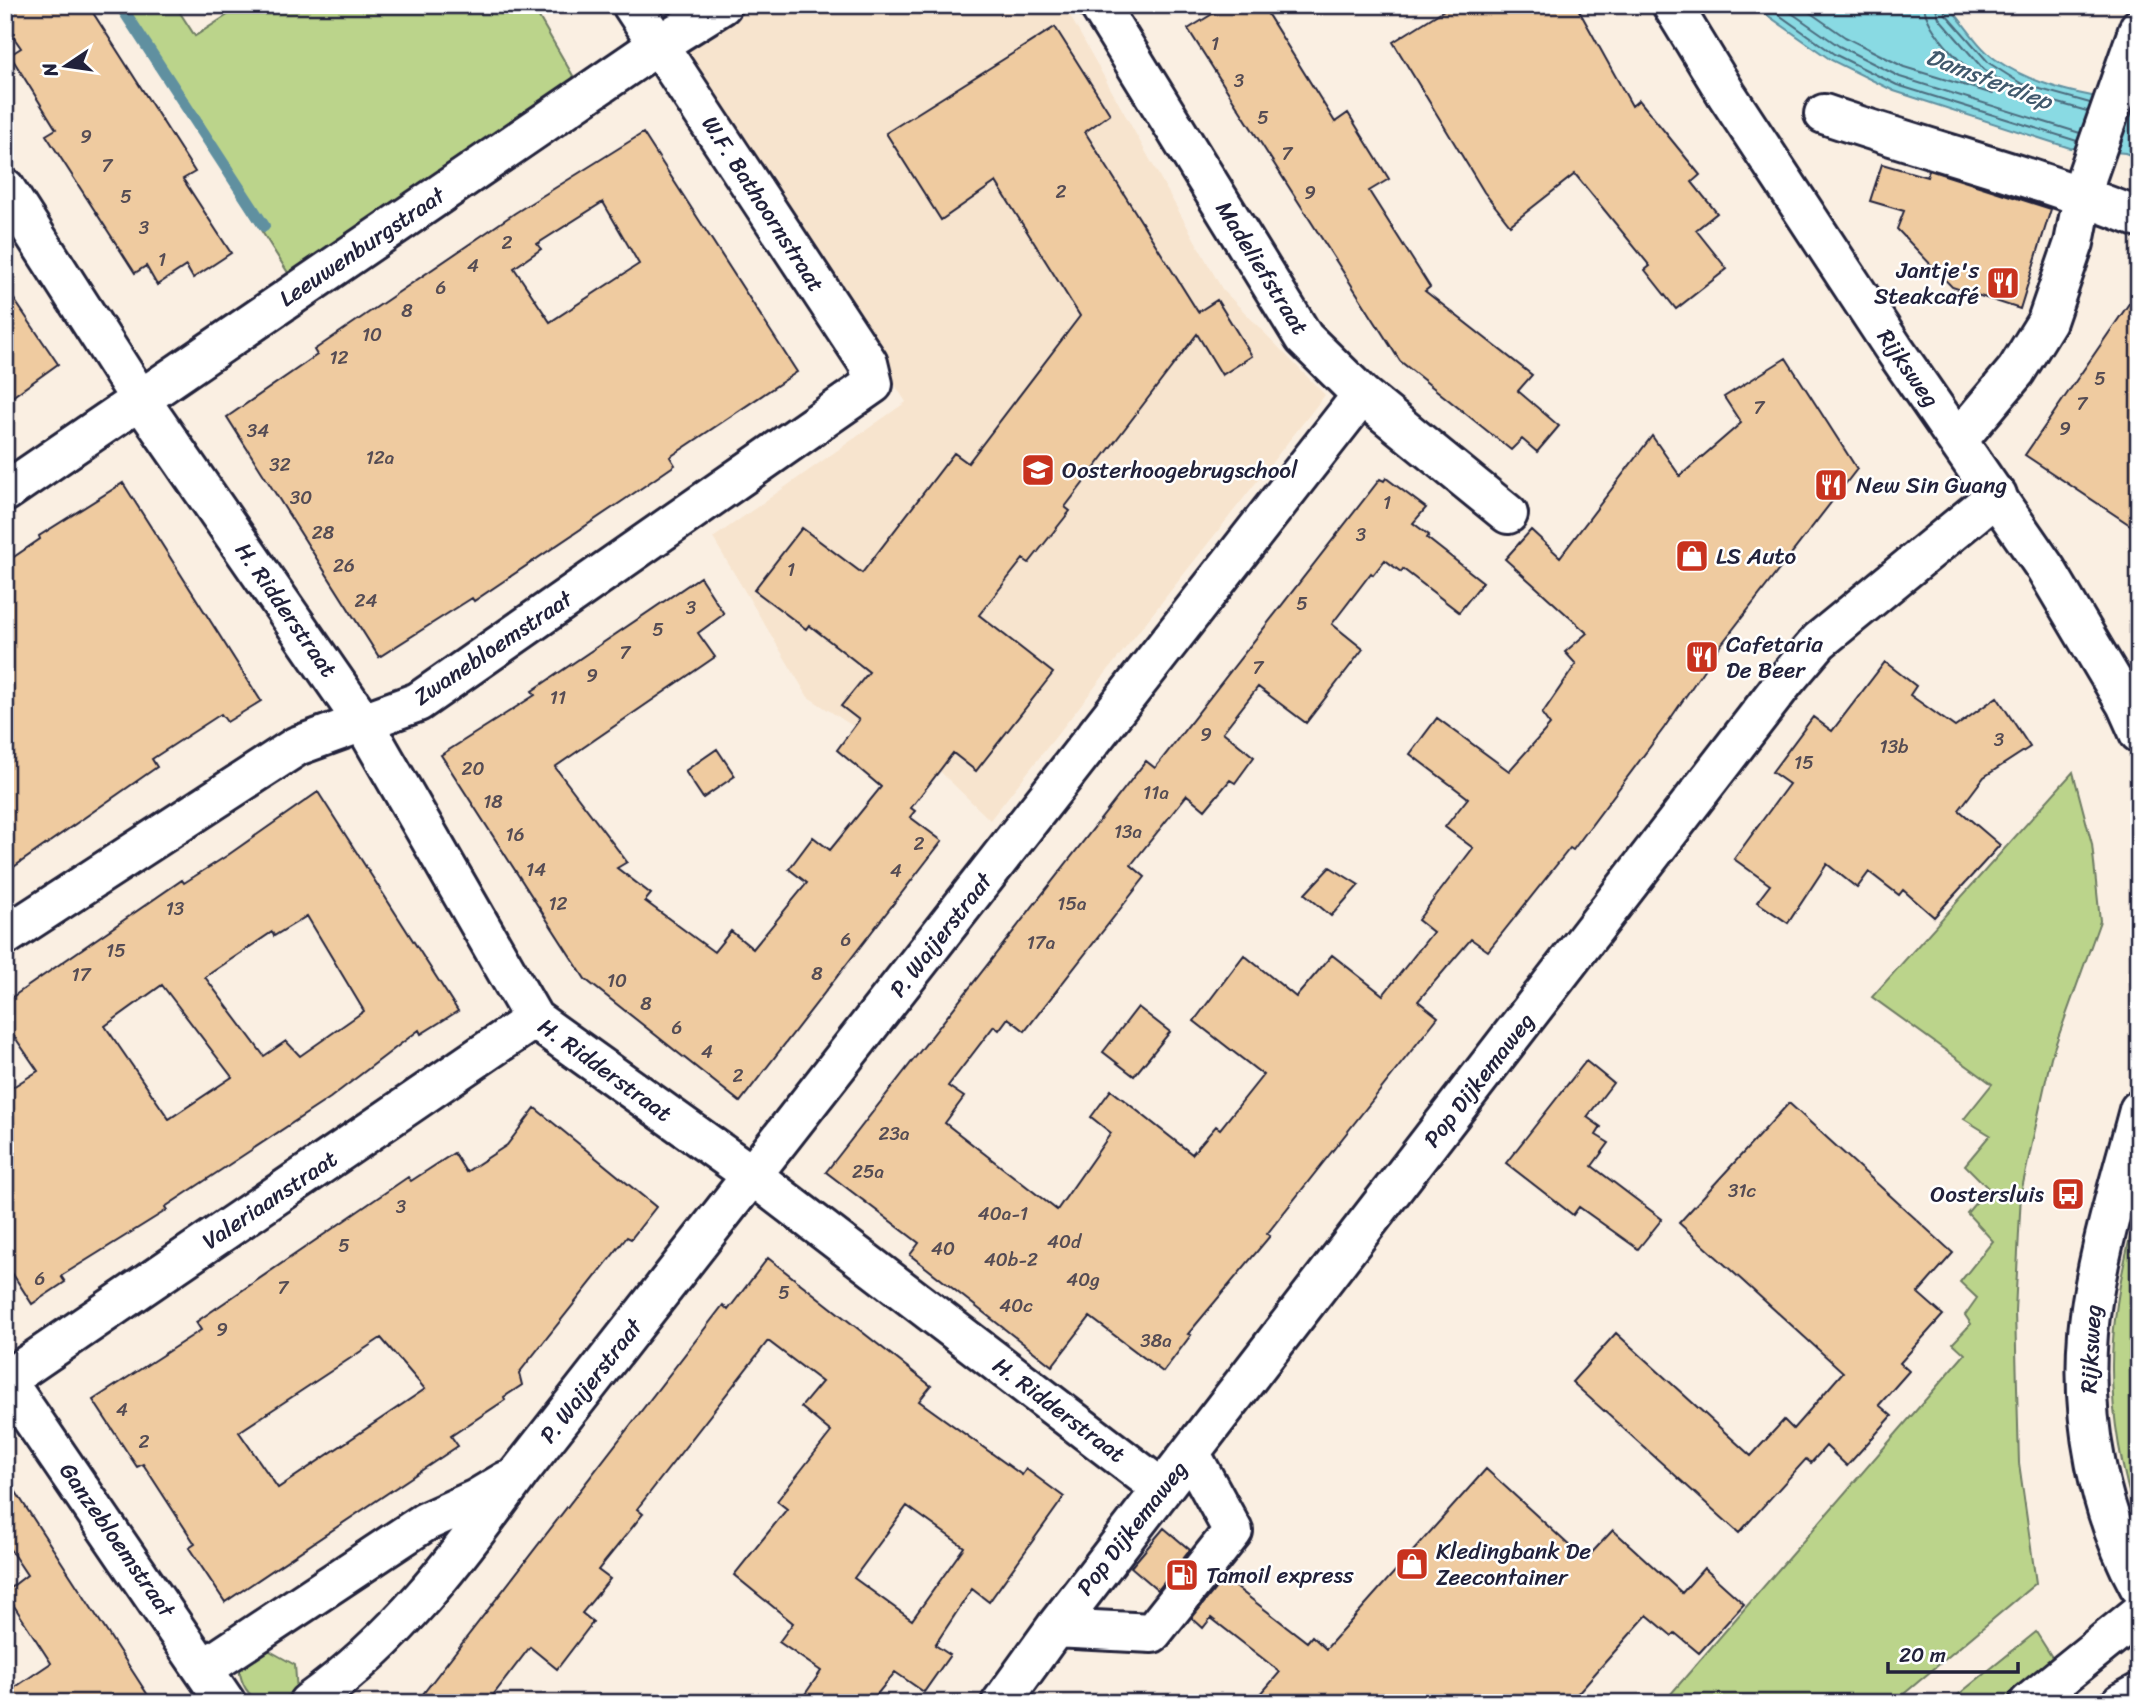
<svg xmlns="http://www.w3.org/2000/svg" width="2144" height="1708" font-family="Sriracha,sans-serif">
	<rect width="100%" height="100%" fill="#faefe2"/>
	<filter id="ink" filterUnits="userSpaceOnUse"><feTurbulence type="fractalNoise" baseFrequency=".0143" numOctaves="2"/><feDisplacementMap in="SourceGraphic" scale="14" xChannelSelector="R" yChannelSelector="G"/><feConvolveMatrix kernelMatrix="1 2 1 2 8 2 1 2 1" color-interpolation-filters="sRGB"/></filter>
	<g filter="url(#ink)">
		<path fill="#f7e4ce" d="M 752,5 L 1064,5 L 1222,289 L 1325,395 L 990,820 L 912,744 L 885,747 L 808,697 L 713,538 L 906,402 L 775,198 L 677,57 Z"/>
		<path fill="#bbd48b" stroke="#6e7b63" stroke-width="2" d="M 118,5 L 175,5 L 195,36 L 243,5 L 532,5 L 576,81 L 292,279 Z
			M 2073,772 L 2092,844 L 2100,921 L 2051,1057 L 2021,1193 L 2015,1311 L 2019,1463 L 2036,1583 L 1893,1703 L 1663,1703 L 1965,1354 L 1953,1343 L 1971,1324 L 1965,1315 L 1977,1298 L 1960,1282 L 1993,1241 L 1967,1213 L 1988,1188 L 1965,1165 L 1990,1135 L 1964,1119 L 1992,1084 L 1872,997 Z
			M 2139,1203 L 2139,1527 C 2101,1406 2105,1324 2139,1203 Z
			M 2036,1632 L 2055,1662 L 2005,1703 L 1948,1703 Z
			M 259,1645 L 295,1665 L 297,1692 C 268,1708 244,1704 239,1668 Z"/>
		<path fill="#89dae3" stroke="#6090a0" stroke-width="2" d="M 1753,5 L 1948,5 C 1963,22 1977,46 1995,59 C 2036,88 2090,96 2139,105 L 2139,158 L 2125,153 L 2070,148 L 1894,91 L 1831,60 Z"/>
		<g fill="none" stroke-linecap="round" stroke-linejoin="round">
			<path stroke="#4b6c7e" stroke-width="2" d="M 1765,5 L 1834,54 L 1897,85 L 2077,141
				M 1780,5 L 1839,46 L 1900,77 L 2080,133
				M 1799,5 L 1845,37 L 1904,67 L 1993,94 L 1993,89 C 1972,75 1925,31 1924,5
				M 1935,5 L 1939,18 L 1984,70 L 2019,92 L 2087,111
				M 1944,5 L 1945,13 L 1989,63 L 2022,84 L 2090,103"/>
			<path stroke="#6090a0" stroke-width="12" d="M 120,5 L 264,226"/>
		</g>
		<path fill="#efcba0" stroke="#22223b" stroke-width="2" fill-rule="evenodd" d="M 5,5 L 88,5 L 195,172 L 183,179 L 231,253 L 193,278 L 186,266 L 157,285 L 146,266 L 135,273 L 46,135 L 56,129 L 10,55 L 21,48 L 5,25 Z
			M 1227,5 L 1262,5 L 1335,122 L 1348,113 L 1389,179 L 1369,191 L 1430,287 L 1425,291 L 1532,375 L 1518,391 L 1559,426 L 1537,452 L 1522,439 L 1511,450 L 1400,361 L 1188,29 Z
			M 1452,5 L 1576,5 L 1632,106 L 1639,100 L 1700,175 L 1692,182 L 1717,213 L 1696,230 L 1727,269 L 1676,309 L 1645,270 L 1650,266 L 1575,174 L 1510,225 L 1484,192 L 1393,42 Z
			M 1055,27 L 1110,114 L 1085,132 L 1198,312 L 1217,300 L 1252,356 L 1222,375 L 1197,334 L 1065,507 L 1070,511 L 1029,563 L 1023,559 L 979,615 L 1053,673 L 976,771 L 953,753 L 911,808 L 915,811 L 910,817 L 942,841 L 740,1102 L 585,979 L 441,755 L 535,695 L 532,691 L 700,577 L 724,614 L 698,633 L 715,657 L 555,767 L 627,862 L 617,868 L 651,894 L 645,901 L 714,952 L 731,931 L 753,949 L 807,883 L 789,869 L 813,837 L 830,850 L 881,787 L 837,750 L 859,720 L 841,706 L 869,672 L 809,625 L 806,629 L 754,590 L 802,528 L 862,573 L 954,453 L 968,463 L 1080,316 L 996,182 L 941,220 L 886,133 Z
			M 643,133 L 797,372 L 670,457 L 675,465 L 624,500 L 474,601 L 472,598 L 379,657 L 227,417 L 317,355 L 314,350 L 349,326 L 515,213 ZM 603,202 L 639,264 L 550,322 L 514,268 L 541,249 L 537,244 Z
			M 1882,164 L 1927,177 L 1929,170 L 2051,209 L 2020,309 L 1952,287 L 1897,229 L 1904,211 L 1870,201 Z
			M 5,286 L 58,364 L 5,402 Z
			M 2139,289 L 2139,531 L 2025,455 Z
			M 1786,358 L 1857,469 L 1720,646 L 1664,728 L 1573,850 L 1570,848 L 1488,951 L 1471,939 L 1418,1001 L 1438,1017 L 1267,1234 L 1270,1236 L 1188,1334 L 1191,1335 L 1163,1372 L 1090,1317 L 1052,1366 L 910,1255 L 919,1243 L 826,1172 L 1146,761 L 1155,768 L 1380,479 L 1384,481 L 1386,478 L 1426,508 L 1413,523 L 1429,535 L 1427,538 L 1483,582 L 1459,612 L 1403,569 L 1401,572 L 1385,560 L 1373,575 L 1371,573 L 1332,624 L 1363,649 L 1306,723 L 1258,687 L 1223,732 L 1254,757 L 1235,783 L 1230,780 L 1205,810 L 1187,795 L 1131,865 L 1145,877 L 1025,1031 L 1008,1018 L 999,1030 L 994,1026 L 948,1086 L 964,1097 L 945,1123 L 1057,1210 L 1111,1133 L 1091,1117 L 1111,1090 L 1192,1154 L 1216,1126 L 1220,1129 L 1263,1075 L 1194,1021 L 1244,955 L 1296,997 L 1332,955 L 1383,995 L 1433,932 L 1418,920 L 1473,848 L 1445,827 L 1468,798 L 1410,754 L 1437,718 L 1509,771 L 1550,725 L 1542,714 L 1576,664 L 1565,652 L 1587,633 L 1505,559 L 1531,530 L 1560,557 L 1652,436 L 1680,476 L 1741,423 L 1724,397 Z
			M 123,483 L 261,701 L 227,722 L 221,714 L 152,759 L 157,767 L 5,873 L 5,563 L 40,539 L 39,536 Z
			M 1885,662 L 1916,686 L 1910,695 L 1955,727 L 1997,697 L 2030,747 L 1984,777 L 1959,810 L 2000,845 L 1934,917 L 1903,890 L 1899,895 L 1869,872 L 1857,888 L 1827,864 L 1788,923 L 1757,902 L 1770,885 L 1734,859 L 1789,784 L 1772,772 L 1813,717 L 1832,731 Z
			M 717,749 L 735,776 L 703,798 L 685,771 Z
			M 318,792 L 458,1011 L 421,1034 L 419,1030 L 330,1098 L 165,1207 L 167,1210 L 61,1276 L 65,1282 L 32,1304 L 5,1262 L 5,1092 L 38,1071 L 5,1023 L 5,1002 L 182,880 L 184,883 L 228,855 ZM 307,916 L 364,1011 L 300,1056 L 286,1041 L 264,1056 L 205,977 L 272,932 L 274,936 ZM 162,985 L 232,1077 L 169,1119 L 105,1026 Z
			M 1330,867 L 1359,885 L 1331,916 L 1305,894 Z
			M 1138,1007 L 1170,1032 L 1134,1076 L 1103,1052 Z
			M 1586,1061 L 1613,1083 L 1587,1117 L 1601,1127 L 1596,1135 L 1609,1143 L 1592,1166 L 1662,1219 L 1638,1249 L 1579,1207 L 1573,1215 L 1506,1163 Z
			M 1789,1103 L 1953,1253 L 1918,1293 L 1943,1315 L 1900,1363 L 1909,1371 L 1879,1405 L 1892,1416 L 1847,1466 L 1826,1446 L 1811,1463 L 1806,1459 L 1739,1533 L 1572,1382 L 1616,1333 L 1751,1456 L 1784,1420 L 1793,1429 L 1843,1372 L 1679,1223 Z
			M 535,1108 L 656,1207 L 631,1239 L 627,1237 L 519,1373 L 522,1385 L 504,1397 L 505,1400 L 451,1436 L 458,1446 L 225,1602 L 189,1548 L 195,1544 L 143,1464 L 137,1467 L 93,1400 L 201,1330 L 196,1322 L 408,1177 L 411,1181 L 454,1153 L 466,1172 L 507,1145 ZM 381,1338 L 425,1389 L 278,1488 L 239,1432 Z
			M 768,1258 L 931,1386 L 919,1401 L 1022,1475 L 1026,1469 L 1064,1497 L 989,1602 L 972,1589 L 935,1645 L 950,1655 L 924,1692 L 895,1672 L 870,1703 L 799,1703 L 821,1671 L 779,1642 L 793,1623 L 734,1575 L 787,1509 L 777,1501 L 831,1432 L 801,1407 L 822,1382 L 768,1341 L 637,1509 L 643,1514 L 598,1570 L 610,1579 L 582,1613 L 593,1622 L 557,1669 L 530,1647 L 487,1703 L 416,1703 L 723,1305 L 728,1310 ZM 907,1506 L 964,1547 L 912,1620 L 854,1578 Z
			M 1486,1469 L 1585,1560 L 1613,1530 L 1682,1593 L 1704,1568 L 1744,1604 L 1699,1653 L 1675,1633 L 1672,1636 L 1647,1615 L 1569,1703 L 1253,1703 L 1280,1672 L 1211,1618 L 1203,1628 L 1192,1618 L 1224,1578 L 1307,1642 L 1312,1636 L 1326,1649 Z
			M 5,1475 L 120,1652 L 153,1703 L 5,1703 L 5,1694 L 51,1663 L 5,1592 L 27,1575 L 5,1542 Z
			M 1164,1528 L 1190,1550 L 1158,1590 L 1131,1567 Z"/>
		<g fill="none" stroke-linecap="round" stroke-linejoin="round">
			<defs>
				<path id="minor" d="M 1099,5 L 1304,338 L 1362,395 L 1508,514
					M 1824,114 C 1928,150 2036,176 2139,218
					M 5,188 L 140,399 L 363,722 L 534,1019 L 753,1176 L 1162,1489
					M 1958,440 L 2016,371 L 2047,321 L 2074,243 L 2087,176 L 2139,28
					M 5,492 L 658,45 L 722,5
					M 5,936 L 297,746 L 418,702 L 873,384 L 868,363 L 632,5
					M 5,1379 L 226,1703
					M 6,1380 L 534,1019
					M 1055,1628 L 1152,1633 L 1233,1531 L 1191,1454
					M 205,1668 L 425,1522 L 476,1499 L 506,1481
					M 308,1703 C 397,1639 456,1560 519,1473 L 1362,395
					M 1001,1703 L 1055,1628 L 1785,681 L 1819,641 L 1997,495
					M 2029,1703 L 2139,1614
					M 2121,1703 L 2139,1693"/>
				<path id="major" d="M 1672,5 L 1727,95 L 1894,349 L 2046,569 L 2126,704 L 2139,733
					M 2139,1110 C 2120,1183 2095,1258 2088,1333 C 2081,1418 2098,1511 2139,1586"/>
			</defs>
			<use href="#minor" stroke="#22223b" stroke-width="44"/>
			<use href="#major" stroke="#22223b" stroke-width="44"/>
			<use href="#minor" stroke="#fff" stroke-width="38"/>
			<use href="#major" stroke="#fff" stroke-width="38"/>
		</g>
	</g>
	<defs>
		<symbol id="restaurant-square" viewBox="-11 -11 22 22"><rect x="-9" y="-9" width="18" height="18" rx="4" fill="#c8321e" stroke="#fff"/><path d="M-5-6h1v4h1v-4h1v4h1v-4h1v5L-1.5 .5V6h-2V.5L-5-1ZM5-6V6H3V1.5H1.5Q1.5-4 5-6Z" fill="#fff"/></symbol>
		<symbol id="school-square" viewBox="-11 -11 22 22"><rect x="-9" y="-9" width="18" height="18" rx="4" fill="#c8321e" stroke="#fff"/><path d="M0-5L7-2L0 1L-7-2ZM-4 1L0 2.5L4 1V4Q0 6-4 4Z" fill="#fff"/></symbol>
		<symbol id="shop-square" viewBox="-11 -11 22 22"><rect x="-9" y="-9" width="18" height="18" rx="4" fill="#c8321e" stroke="#fff"/><path d="M-5-2.5h2.3a2.7 3.5 0 0 1 5.4 0H5L5.5 6h-11ZM-1.5-2.5h3a1.5 2.3 0 0 0-3 0Z" fill="#fff"/></symbol>
		<symbol id="bus-square" viewBox="-11 -11 22 22"><rect x="-9" y="-9" width="18" height="18" rx="4" fill="#c8321e" stroke="#fff"/><path d="M-5-6H5V4H4V6H2V4H-2V6H-4V4H-5ZM-3.5-4V0h7V-4ZM-3.5 1.2v1.5H-2V1.2ZM2 1.2v1.5H3.5V1.2Z" fill="#fff"/></symbol>
		<symbol id="fuel-square" viewBox="-11 -11 22 22"><rect x="-9" y="-9" width="18" height="18" rx="4" fill="#c8321e" stroke="#fff"/><path d="M-5.5-6h7V0h2V4h1.3V-2.5L3-4.5l.8-.8L6-3V5H2.5V1h-1V6h-7ZM-4.2-4.7v3.2H.2V-4.7Z" fill="#fff"/></symbol>
	</defs>
	<g fill-rule="evenodd">
		<use href="#restaurant-square" x="1984" y="264" width="38" height="38"/>
		<use href="#school-square" x="1019" y="451" width="38" height="38"/>
		<use href="#restaurant-square" x="1812" y="466" width="38" height="38"/>
		<use href="#shop-square" x="1673" y="537" width="38" height="38"/>
		<use href="#restaurant-square" x="1683" y="638" width="38" height="38"/>
		<use href="#bus-square" x="2049" y="1175" width="38" height="38"/>
		<use href="#shop-square" x="1393" y="1545" width="38" height="38"/>
		<use href="#fuel-square" x="1163" y="1556" width="38" height="38"/>
	</g>
	<g text-anchor="middle" dominant-baseline="central" stroke-width="5" stroke-linejoin="round" paint-order="stroke">
		<g font-size="19" fill="#554c54">
			<text x="1215" y="43">1</text>
			<text x="1239" y="80">3</text>
			<text x="1263" y="117">5</text>
			<text x="86" y="136">9</text>
			<text x="1287" y="153">7</text>
			<text x="107" y="165">7</text>
			<text x="1061" y="191">2</text>
			<text x="1310" y="192">9</text>
			<text x="126" y="196">5</text>
			<text x="144" y="227">3</text>
			<text x="507" y="242">2</text>
			<text x="162" y="259">1</text>
			<text x="473" y="265">4</text>
			<text x="441" y="287">6</text>
			<text x="407" y="310">8</text>
			<text x="372" y="334">10</text>
			<text x="339" y="357">12</text>
			<text x="2100" y="378">5</text>
			<text x="2082" y="403">7</text>
			<text x="1759" y="407">7</text>
			<text x="2065" y="428">9</text>
			<text x="258" y="430">34</text>
			<text x="380" y="457">12a</text>
			<text x="280" y="464">32</text>
			<text x="301" y="497">30</text>
			<text x="1387" y="502">1</text>
			<text x="323" y="532">28</text>
			<text x="1361" y="534">3</text>
			<text x="344" y="565">26</text>
			<text x="791" y="569">1</text>
			<text x="366" y="600">24</text>
			<text x="1302" y="603">5</text>
			<text x="691" y="607">3</text>
			<text x="658" y="629">5</text>
			<text x="625" y="652">7</text>
			<text x="1258" y="667">7</text>
			<text x="592" y="675">9</text>
			<text x="558" y="697">11</text>
			<text x="1206" y="734">9</text>
			<text x="1999" y="739">3</text>
			<text x="1894" y="746">13b</text>
			<text x="1804" y="762">15</text>
			<text x="473" y="768">20</text>
			<text x="1156" y="792">11a</text>
			<text x="493" y="801">18</text>
			<text x="1128" y="831">13a</text>
			<text x="515" y="834">16</text>
			<text x="919" y="843">2</text>
			<text x="536" y="869">14</text>
			<text x="896" y="870">4</text>
			<text x="558" y="903">12</text>
			<text x="1072" y="903">15a</text>
			<text x="175" y="908">13</text>
			<text x="846" y="939">6</text>
			<text x="1041" y="942">17a</text>
			<text x="116" y="950">15</text>
			<text x="817" y="973">8</text>
			<text x="81" y="974">17</text>
			<text x="617" y="980">10</text>
			<text x="646" y="1003">8</text>
			<text x="677" y="1027">6</text>
			<text x="707" y="1051">4</text>
			<text x="738" y="1075">2</text>
			<text x="894" y="1133">23a</text>
			<text x="868" y="1171">25a</text>
			<text x="1742" y="1190">31c</text>
			<text x="401" y="1206">3</text>
			<text x="1003" y="1213">40a-1</text>
			<text x="1064" y="1241">40d</text>
			<text x="344" y="1245">5</text>
			<text x="943" y="1248">40</text>
			<text x="1011" y="1259">40b-2</text>
			<text x="40" y="1278">6</text>
			<text x="1083" y="1279">40g</text>
			<text x="283" y="1287">7</text>
			<text x="784" y="1292">5</text>
			<text x="1016" y="1305">40c</text>
			<text x="222" y="1329">9</text>
			<text x="1156" y="1340">38a</text>
			<text x="122" y="1409">4</text>
			<text x="144" y="1441">2</text>
		</g>
		<g font-size="23" fill="#22223b" stroke="#fff">
			<text transform="translate(763 204) rotate(57)">W.F. Bathoornstraat</text>
			<text transform="translate(362 247) rotate(-34)">Leeuwenburgstraat</text>
			<text transform="translate(1262 268) rotate(58)">Madeliefstraat</text>
			<text transform="translate(1908 368) rotate(55)">Rijksweg</text>
			<text transform="translate(286 610) rotate(55)">H. Ridderstraat</text>
			<text transform="translate(493 648) rotate(-34)">Zwanebloemstraat</text>
			<text transform="translate(941 935) rotate(-52)">P. Waijerstraat</text>
			<text transform="translate(605 1070) rotate(36)">H. Ridderstraat</text>
			<text transform="translate(1479 1080) rotate(-52)">Pop Dijkemaweg</text>
			<text transform="translate(270 1200) rotate(-34)">Valeriaanstraat</text>
			<text transform="translate(2091 1349) rotate(-87)">Rijksweg</text>
			<text transform="translate(591 1381) rotate(-52)">P. Waijerstraat</text>
			<text transform="translate(1059 1410) rotate(37)">H. Ridderstraat</text>
			<text transform="translate(1132 1528) rotate(-52)">Pop Dijkemaweg</text>
			<text transform="translate(117 1540) rotate(55)">Ganzebloemstraat</text>
		</g>
		<g font-size="23" fill="#22223b" stroke="#fff" text-anchor="start">
			<text x="1979" y="270" text-anchor="end">Jantje's<tspan x="1979" dy="26">Steakcafé</tspan></text>
			<text x="1062" y="470">Oosterhoogebrugschool</text>
			<text x="1856" y="485">New Sin Guang</text>
			<text x="1716" y="556">LS Auto</text>
			<text x="1726" y="644">Cafetaria<tspan x="1726" dy="26">De Beer</tspan></text>
			<text x="2044" y="1194" text-anchor="end">Oostersluis</text>
			<text x="1436" y="1551">Kledingbank De<tspan x="1436" dy="26">Zeecontainer</tspan></text>
			<text x="1206" y="1575">Tamoil express</text>
		</g>
		<g font-size="24" font-style="italic" fill="#41596d" stroke="#fff">
			<text transform="translate(1989 79) rotate(21)">Damsterdiep</text>
		</g>
	</g>
	<rect width="2144" height="1708" fill="none" stroke="#fff" stroke-width="28"/>
	<rect x="14" y="14" width="2116" height="1680" fill="none" stroke="#22223b" stroke-width="2.5" filter="url(#ink)"/>
	<g transform="translate(66 66) rotate(257)" stroke="#ffffff" stroke-width="5" paint-order="stroke">
	<path d="M0-5L12 26L0 18L-12 26Z" fill="#22223b"/>
	<text y="-10" font-size="19" font-weight="bold" text-anchor="middle" fill="#22223b">N</text>
	</g>
	<path d="M1888 1662v10h130v-10" fill="none" stroke="#22223b" stroke-width="3.5"/>
	<text x="1899" y="1662" font-size="21" fill="#22223b" stroke="#ffffff" stroke-width="5" paint-order="stroke">20 m</text>
</svg>
